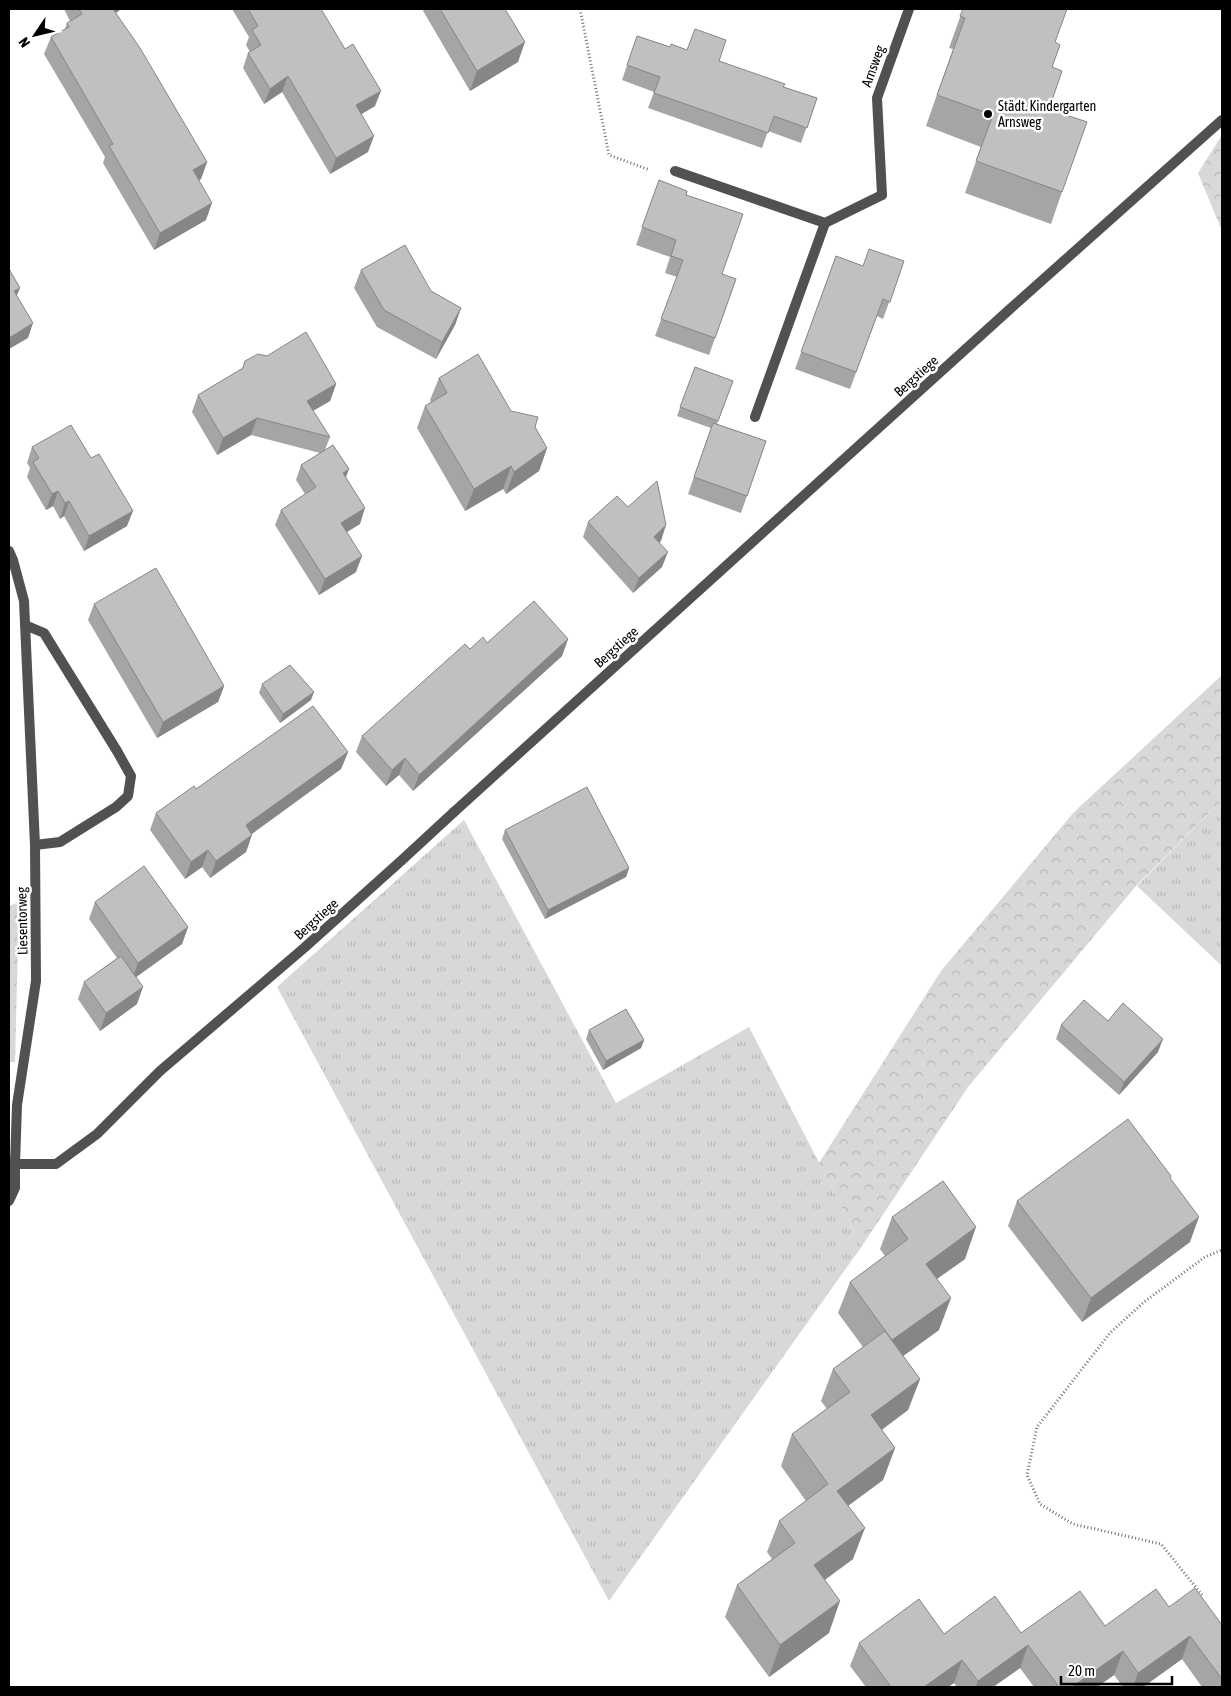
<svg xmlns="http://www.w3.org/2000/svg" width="1231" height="1696" font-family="'Asap Condensed',sans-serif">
	<defs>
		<pattern id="grass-tufts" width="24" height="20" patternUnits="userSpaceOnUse" patternTransform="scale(1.25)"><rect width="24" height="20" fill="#d8d8d8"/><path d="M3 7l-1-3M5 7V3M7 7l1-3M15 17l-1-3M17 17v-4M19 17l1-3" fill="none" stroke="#b8b8b8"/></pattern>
		<pattern id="forest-crowns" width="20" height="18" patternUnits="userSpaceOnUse" patternTransform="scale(1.25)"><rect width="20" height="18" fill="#d8d8d8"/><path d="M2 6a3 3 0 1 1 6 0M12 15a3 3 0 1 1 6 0" fill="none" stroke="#b8b8b8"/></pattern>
	</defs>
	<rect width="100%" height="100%" fill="#fff"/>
	<path fill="url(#grass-tufts)" d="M 1222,800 L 1222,966 L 1137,886 Z
		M 464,820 L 616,1103 L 749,1027 L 862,1246 L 609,1601 L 277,987 Z"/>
	<path fill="url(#forest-crowns)" d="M 1222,135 L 1222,231 L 1198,173 Z
		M 1222,675 L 1222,800 L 1136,886 L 968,1087 L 862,1246 L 819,1163 L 941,971 L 1074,812 Z
		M 19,902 L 15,1062 L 9,1062 L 9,906 Z"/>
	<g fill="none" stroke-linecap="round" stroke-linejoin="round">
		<path stroke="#737373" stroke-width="3" stroke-dasharray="1 2.5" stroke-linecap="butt" d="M 580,9 L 609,155 L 650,170
			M 1202,1595 L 1161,1544 L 1073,1524 L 1040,1504 L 1027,1475 L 1037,1427 L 1110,1333 L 1144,1302 L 1205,1257 L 1222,1250"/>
		<path stroke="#515151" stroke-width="10" d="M 675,171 L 825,223
			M 755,417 L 825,223 L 882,195
			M 25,625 L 44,633 L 117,751 L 131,776 L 128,796 L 116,807 L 60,842 L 35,845
			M 9,1163 L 15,1164 L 56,1164 L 97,1134 L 160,1071 L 304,948 L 402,860 L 454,812
			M 9,1201 L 15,1188 L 15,1164"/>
		<path stroke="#515151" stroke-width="10" d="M 882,195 L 877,98 L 909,9
			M 9,551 L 13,560 L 24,601 L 35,845 L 36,981 L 17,1105 L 15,1164
			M 454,812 L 1010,309 L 1222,120"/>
	</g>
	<path fill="#a5a5a5" d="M 64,9 L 120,9 L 119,11 L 116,13 L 207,162 L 201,179 L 199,180 L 206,220 L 154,250 L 103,163 L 105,157 L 44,54 L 51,37 L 65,29 L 67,23 L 70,21 Z
		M 232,9 L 321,9 L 375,106 L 361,114 L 368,152 L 330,174 L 282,92 L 264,104 L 243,68 L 248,53 L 250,52 L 246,45 L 249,37 Z
		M 422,9 L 505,9 L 518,62 L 470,91 Z
		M 963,9 L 1055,42 L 1049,109 L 1062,192 L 1051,224 L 965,193 L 981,147 L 926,126 L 953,49 L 949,48 Z
		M 637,36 L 670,47 L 719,61 L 784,87 L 817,98 L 801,143 L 768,131 L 762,148 L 648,108 L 654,92 L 622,80 Z
		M 659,180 L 686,195 L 722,274 L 736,279 L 709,355 L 655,336 L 677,277 L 665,273 L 670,257 L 636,245 Z
		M 836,256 L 863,266 L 904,261 L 883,319 L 877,316 L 850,389 L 795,369 Z
		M 361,270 L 431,291 L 461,308 L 455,325 L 436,359 L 377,327 L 354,288 Z
		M 245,361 L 336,384 L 330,401 L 313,411 L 330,437 L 325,450 L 346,478 L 360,524 L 347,532 L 356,572 L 319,595 L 275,525 L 281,510 L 305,494 L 296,480 L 301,465 L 320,453 L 251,435 L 217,455 L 192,412 L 198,395 L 242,369 Z
		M 695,367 L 733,381 L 717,424 L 766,441 L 741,513 L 688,494 L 711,428 L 677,416 Z
		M 439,378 L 511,411 L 535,427 L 547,448 L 539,471 L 506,494 L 503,489 L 465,511 L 417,428 L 425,406 L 431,402 L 430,400 Z
		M 32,447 L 127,526 L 84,551 L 64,516 L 60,519 L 53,506 L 46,510 L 27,477 L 30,468 L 27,463 Z
		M 588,522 L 661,541 L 659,542 L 662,567 L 633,593 L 583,537 Z
		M 94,604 L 224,686 L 218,702 L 157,738 L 88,620 Z
		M 568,639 L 562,656 L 413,791 L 399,775 L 386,786 L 356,752 L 362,736 L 470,649 L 487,643 Z
		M 262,684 L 311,700 L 280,723 L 259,693 Z
		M 348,752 L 341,769 L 252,834 L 246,852 L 210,878 L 202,867 L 185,879 L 150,830 L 156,813 L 196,789 Z
		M 505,830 L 629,868 L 626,877 L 545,919 L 502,839 Z
		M 95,902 L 188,927 L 182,944 L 136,977 L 137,1004 L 100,1031 L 78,999 L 84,982 L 117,958 L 89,919 Z
		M 1108,1021 L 1158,1052 L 1119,1095 L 1056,1039 L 1061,1025 Z
		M 589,1030 L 644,1040 L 641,1048 L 603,1070 L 586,1039 Z
		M 1170,1179 L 1190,1242 L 1082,1322 L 1008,1226 L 1017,1201 Z
		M 892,1217 L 965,1259 L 937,1279 L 939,1330 L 903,1356 L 920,1379 L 908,1410 L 882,1430 L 895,1448 L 883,1480 L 848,1506 L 853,1559 L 825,1580 L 829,1633 L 769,1677 L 725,1617 L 737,1585 L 772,1559 L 767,1552 L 779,1521 L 806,1501 L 781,1466 L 792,1434 L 827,1409 L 821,1401 L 833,1369 L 863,1347 L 838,1313 L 850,1282 L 885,1256 L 880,1249 Z
		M 1169,1607 L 1222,1625 L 1222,1687 L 1202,1687 L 1182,1659 L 1143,1687 L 1123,1687 L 1114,1675 L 1097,1687 L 1034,1687 L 1020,1668 L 993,1687 L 957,1687 L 954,1683 L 948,1687 L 866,1687 L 850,1666 L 859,1643 L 944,1634 L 1021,1633 L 1105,1626 Z"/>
	<path fill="#868686" d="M 107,9 L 120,9 L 119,11 L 103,20 Z
		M 525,42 L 518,62 L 470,91 L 477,71 Z
		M 288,76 L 282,92 L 264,104 L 270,89 Z
		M 381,91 L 375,106 L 350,121 L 356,105 Z
		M 374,136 L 368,152 L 330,174 L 336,158 Z
		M 207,162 L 201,179 L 187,187 L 193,170 Z
		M 212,203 L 206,220 L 154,250 L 160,233 Z
		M 20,288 L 14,302 L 14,291 Z
		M 461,308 L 455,325 L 436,359 L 442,342 Z
		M 33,323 L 28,338 L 9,349 L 9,338 Z
		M 336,384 L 330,401 L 300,418 L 307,401 Z
		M 257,418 L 251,435 L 217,455 L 223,438 Z
		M 547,448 L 539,471 L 506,494 L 514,472 Z
		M 511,466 L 503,489 L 465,511 L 474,489 Z
		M 349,469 L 343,485 L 343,473 Z
		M 58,491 L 53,506 L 46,510 L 52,494 Z
		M 69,501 L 64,516 L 60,519 L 65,503 Z
		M 365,508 L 360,524 L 335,539 L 341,523 Z
		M 133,511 L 127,526 L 84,551 L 89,536 Z
		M 666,525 L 661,541 L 648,552 L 654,537 Z
		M 668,552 L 662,567 L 633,593 L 639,578 Z
		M 362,556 L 356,572 L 319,595 L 325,579 Z
		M 568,639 L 562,656 L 413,791 L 419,775 Z
		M 224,686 L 218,702 L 157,738 L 163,722 Z
		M 314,692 L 311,700 L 280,723 L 283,714 Z
		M 348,752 L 341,769 L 239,843 L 246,825 Z
		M 405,758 L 399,775 L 386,786 L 392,770 Z
		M 252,835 L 246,852 L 210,878 L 216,861 Z
		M 208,850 L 202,867 L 185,879 L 191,862 Z
		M 629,868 L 626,877 L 545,919 L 548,910 Z
		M 188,927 L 182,944 L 132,980 L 138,963 Z
		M 143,987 L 137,1004 L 100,1031 L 106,1013 Z
		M 1163,1039 L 1158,1052 L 1119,1095 L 1124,1082 Z
		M 644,1040 L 641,1048 L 603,1070 L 606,1061 Z
		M 1199,1217 L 1190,1242 L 1082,1322 L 1091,1298 Z
		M 976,1227 L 965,1259 L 914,1295 L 926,1264 Z
		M 951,1298 L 939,1330 L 881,1372 L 892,1340 Z
		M 920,1379 L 908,1410 L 859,1446 L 871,1415 Z
		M 895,1448 L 883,1480 L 826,1522 L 837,1491 Z
		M 865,1528 L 853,1559 L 802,1596 L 814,1565 Z
		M 840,1601 L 829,1633 L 769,1677 L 780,1645 Z
		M 1190,1636 L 1182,1659 L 1143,1687 L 1133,1687 L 1138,1673 Z
		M 1028,1645 L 1020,1668 L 993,1687 L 976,1687 L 978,1681 Z
		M 1123,1651 L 1114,1675 L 1097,1687 L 1072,1687 Z
		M 962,1660 L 954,1683 L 948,1687 L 924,1687 Z"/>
	<path fill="#c0c0c0" stroke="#868686" d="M 79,9 L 113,9 L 140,48 L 207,162 L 193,170 L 212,203 L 160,233 L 109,146 L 113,144 L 51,37 L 69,27 L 67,23 L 82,14 Z
		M 248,9 L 321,9 L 345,49 L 353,44 L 381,91 L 356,105 L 374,136 L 336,158 L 288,76 L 270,89 L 248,53 L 261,45 L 252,30 L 258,26 Z
		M 440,9 L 505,9 L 525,42 L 477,71 Z
		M 963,9 L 1067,9 L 1055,42 L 1060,45 L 1052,67 L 1062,71 L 1049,109 L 1087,122 L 1062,192 L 976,161 L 993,115 L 937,95 L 965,18 L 960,16 Z
		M 695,29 L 726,40 L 719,61 L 785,84 L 783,87 L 817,98 L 807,128 L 774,116 L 768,133 L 654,93 L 660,77 L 627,65 L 637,36 L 670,47 L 671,44 L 687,50 Z
		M 659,180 L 687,191 L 686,195 L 743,214 L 722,274 L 736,279 L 715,338 L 661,319 L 683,260 L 671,256 L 676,240 L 642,227 Z
		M 405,245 L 431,291 L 461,308 L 442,342 L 384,310 L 361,270 Z
		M 869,249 L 904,261 L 890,302 L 883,299 L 856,372 L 801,352 L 836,256 L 863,266 Z
		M 9,269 L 20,288 L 14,291 L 33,323 L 9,338 Z
		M 306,332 L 336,384 L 307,401 L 330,437 L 257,418 L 223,438 L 198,395 L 243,368 L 245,361 L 258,354 L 267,356 Z
		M 478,354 L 511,411 L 538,417 L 535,427 L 547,448 L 514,472 L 511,466 L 474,489 L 425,406 L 447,393 L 439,378 Z
		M 695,367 L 733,381 L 718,421 L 680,407 Z
		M 713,423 L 766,441 L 747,496 L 694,477 Z
		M 71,425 L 91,458 L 99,454 L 133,511 L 89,536 L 69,501 L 65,503 L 58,491 L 52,494 L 33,462 L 39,458 L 32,447 Z
		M 333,445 L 349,469 L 343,473 L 365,508 L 341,523 L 362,556 L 325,579 L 281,510 L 316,487 L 301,465 Z
		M 657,481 L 666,525 L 654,537 L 668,552 L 639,578 L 588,522 L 617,496 L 628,507 Z
		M 156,568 L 224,686 L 163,722 L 94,604 Z
		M 534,601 L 568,639 L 419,775 L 405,758 L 392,770 L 362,736 L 465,644 L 470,649 L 483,637 L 487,643 Z
		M 290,665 L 314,692 L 283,714 L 262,684 Z
		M 313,706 L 348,752 L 246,825 L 252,835 L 216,861 L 208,850 L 191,862 L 156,813 L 194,786 L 196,789 Z
		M 587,787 L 629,868 L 548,910 L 505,830 Z
		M 144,866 L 188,927 L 138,963 L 95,902 Z
		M 121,956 L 143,987 L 106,1013 L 84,982 Z
		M 1084,1000 L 1108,1021 L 1123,1003 L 1163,1039 L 1124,1082 L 1061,1025 Z
		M 626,1009 L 644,1040 L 606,1061 L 589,1030 Z
		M 1128,1119 L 1171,1176 L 1170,1178 L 1199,1217 L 1091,1298 L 1017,1201 Z
		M 943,1181 L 976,1227 L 926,1264 L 951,1298 L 892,1340 L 850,1282 L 908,1239 L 892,1217 Z
		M 885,1331 L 920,1379 L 871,1415 L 895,1448 L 837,1491 L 865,1528 L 814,1565 L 840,1601 L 780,1645 L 737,1585 L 795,1543 L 779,1521 L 828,1484 L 792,1434 L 850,1392 L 833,1369 Z
		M 1195,1588 L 1222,1625 L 1222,1679 L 1190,1636 L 1138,1673 L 1123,1651 L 1072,1687 L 1059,1687 L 1028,1645 L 978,1681 L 962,1660 L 924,1687 L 891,1687 L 859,1643 L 919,1599 L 944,1634 L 995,1596 L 1021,1633 L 1080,1591 L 1105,1626 L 1156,1589 L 1169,1607 Z"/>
	<circle fill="#000" stroke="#fff" stroke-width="2" cx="988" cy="114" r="5"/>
	<g text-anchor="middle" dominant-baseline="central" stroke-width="5" stroke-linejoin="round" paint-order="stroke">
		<g font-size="14" fill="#000" stroke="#fff">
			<text transform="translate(873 66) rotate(-70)">Arnsweg</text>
			<text transform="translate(916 376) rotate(-42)">Bergstiege</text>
			<text transform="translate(616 647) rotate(-42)">Bergstiege</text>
			<text transform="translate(316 919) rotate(-42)">Bergstiege</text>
			<text transform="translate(22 921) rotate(-91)">Liesentorweg</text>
		</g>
		<g font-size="14" fill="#000" stroke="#fff" text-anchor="start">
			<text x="998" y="106">Städt. Kindergarten<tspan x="998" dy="16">Arnsweg</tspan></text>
		</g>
	</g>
	<rect width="1231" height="1696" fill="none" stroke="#000000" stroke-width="20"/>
	<g transform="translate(35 35) rotate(235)" stroke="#ffffff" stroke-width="4" paint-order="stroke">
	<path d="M0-4L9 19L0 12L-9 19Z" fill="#000000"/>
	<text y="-8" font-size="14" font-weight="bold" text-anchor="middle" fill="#000000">N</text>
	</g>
	<path d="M1061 1676v8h111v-8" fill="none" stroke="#000000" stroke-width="2.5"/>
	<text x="1068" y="1676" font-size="15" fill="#000000" stroke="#ffffff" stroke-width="4" paint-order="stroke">20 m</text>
</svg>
